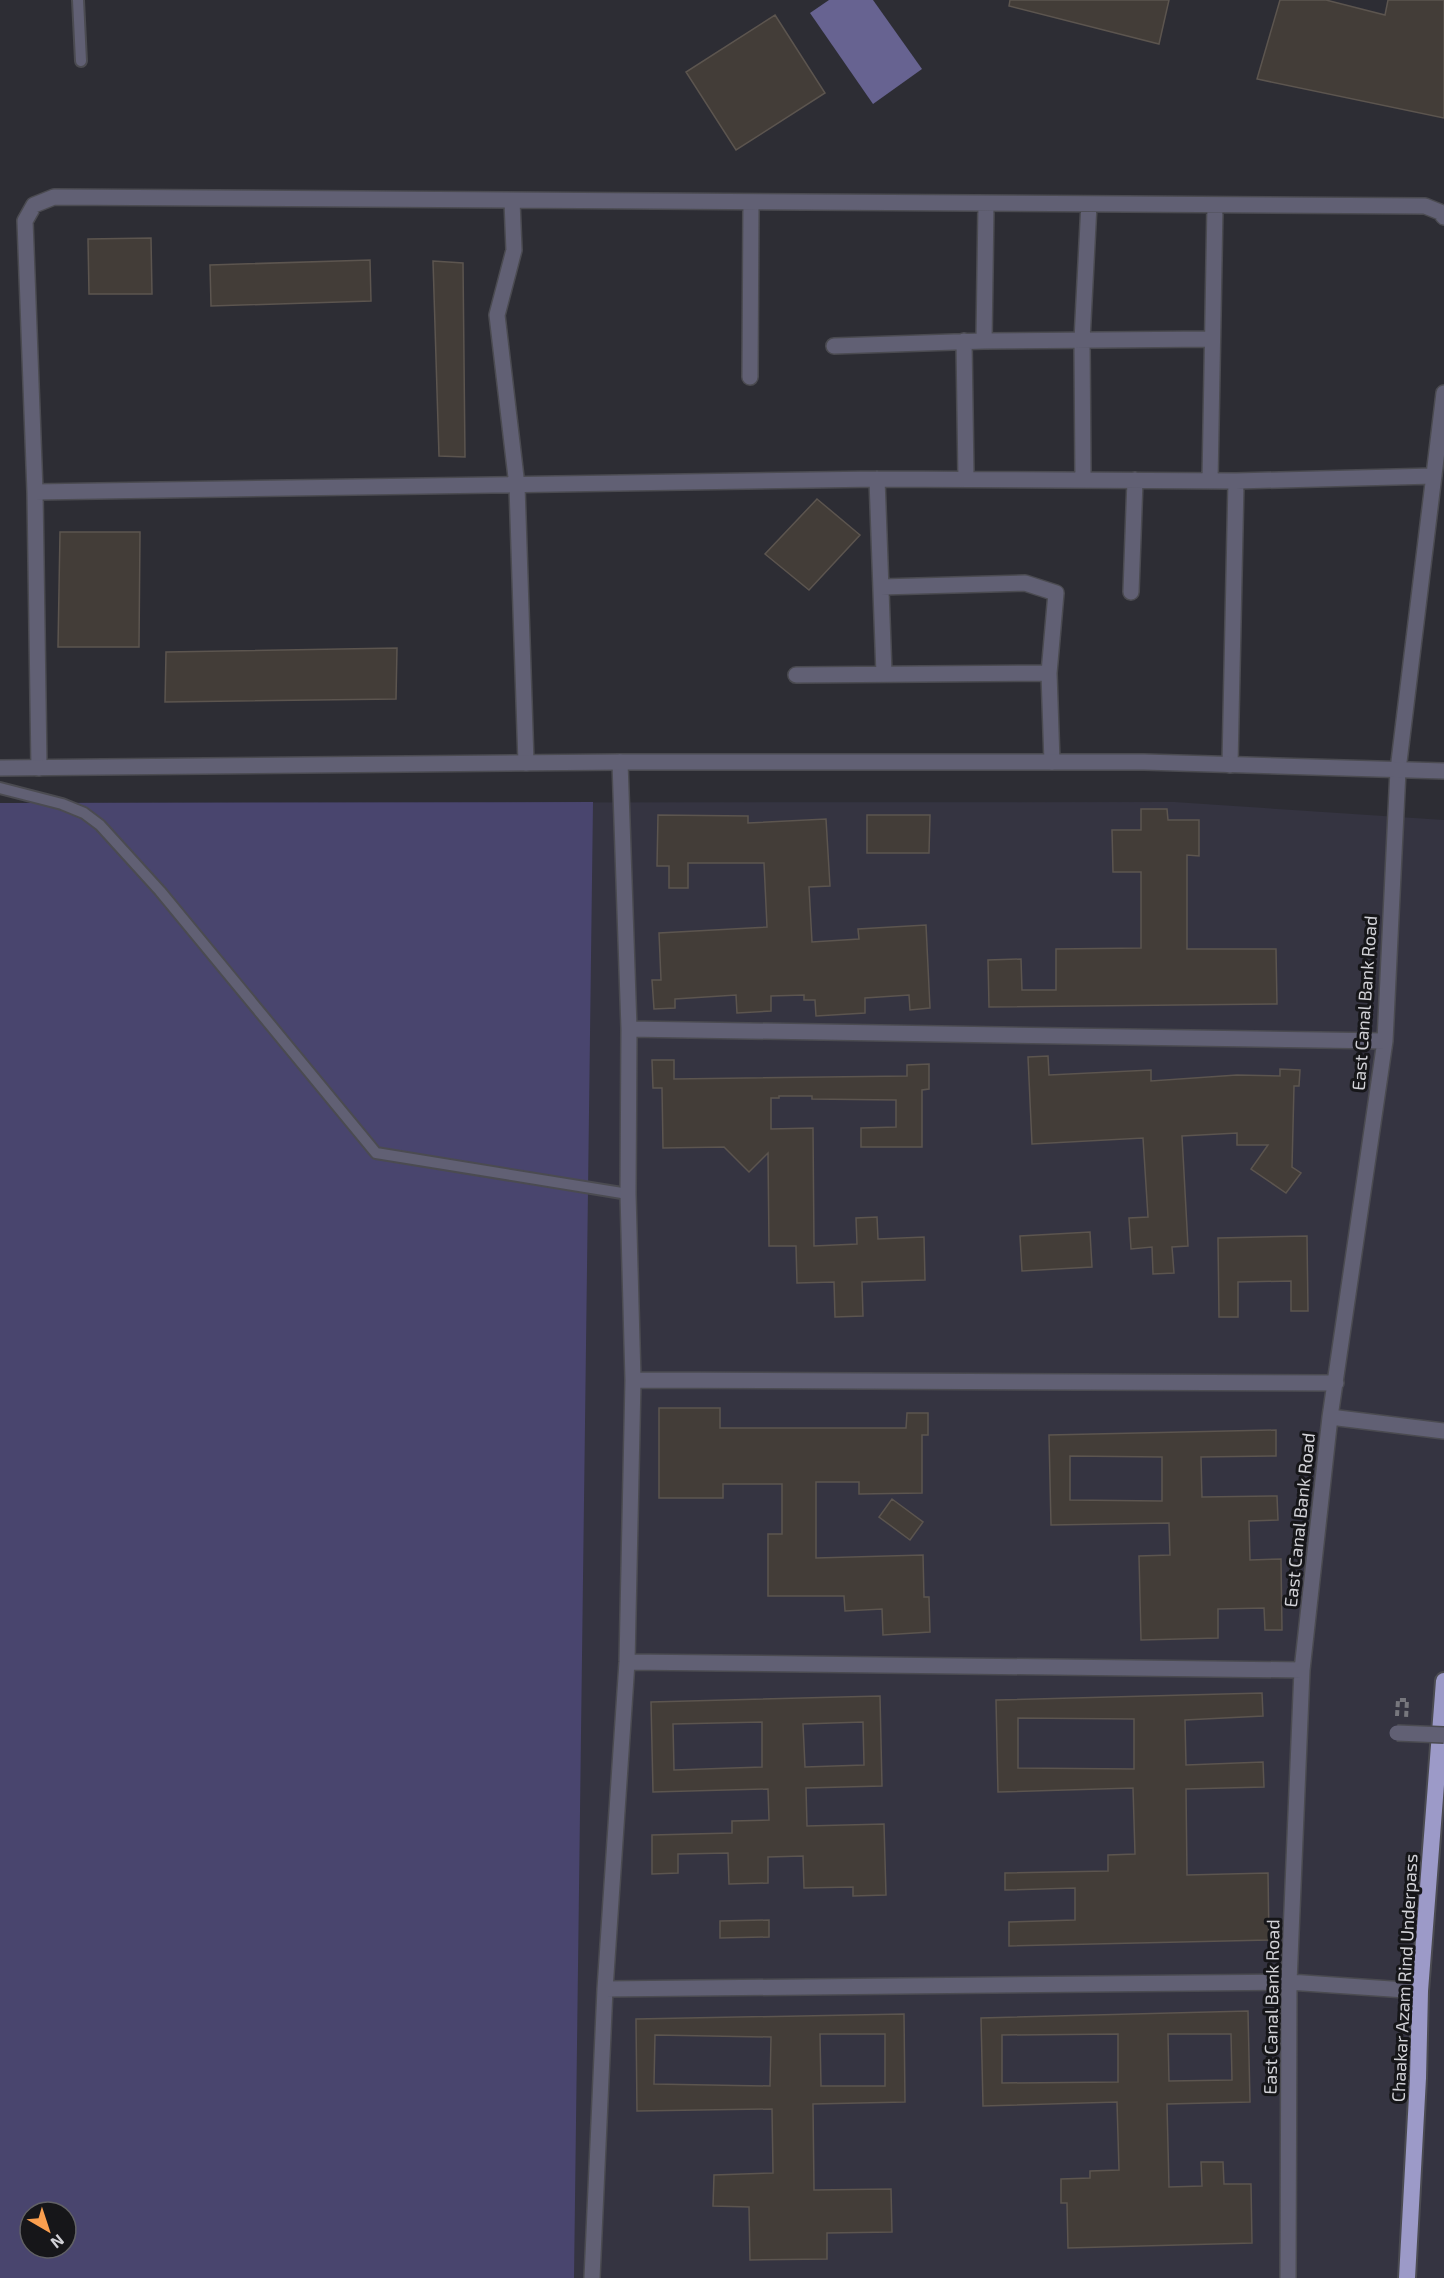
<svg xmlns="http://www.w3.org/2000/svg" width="1444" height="2278" font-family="'Exo 2',sans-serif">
	<rect width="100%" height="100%" fill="#2d2d34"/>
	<path fill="#353441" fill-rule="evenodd" d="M 1174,802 L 1444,820 L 1444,2278 L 0,2278 L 0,803 ZM 30,2212 L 66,2212 L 66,2248 L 30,2248 Z"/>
	<path fill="#49456e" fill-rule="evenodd" d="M 593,802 L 574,2278 L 0,2278 L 0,803 ZM 30,2212 L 66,2212 L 66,2248 L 30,2248 Z"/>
	<path fill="#676391" d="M 829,0 L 873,0 L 922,69 L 873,104 L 810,13 Z"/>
	<path fill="#433d38" stroke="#5c554f" stroke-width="1.5" fill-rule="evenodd" d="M 1010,0 L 1169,0 L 1159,44 L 1009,6 Z
		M 1280,0 L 1326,0 L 1385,15 L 1388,0 L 1444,0 L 1444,118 L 1257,79 Z
		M 775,15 L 825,93 L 736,150 L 686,72 Z
		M 151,238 L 152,294 L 89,294 L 88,239 Z
		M 370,260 L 371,301 L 211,306 L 210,265 Z
		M 433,261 L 463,263 L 465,457 L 439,456 Z
		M 817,499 L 860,535 L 809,590 L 765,554 Z
		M 60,532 L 140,532 L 139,647 L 58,647 Z
		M 397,648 L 396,699 L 165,702 L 166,652 Z
		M 1141,809 L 1167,809 L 1168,820 L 1199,820 L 1199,856 L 1187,855 L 1187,949 L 1276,949 L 1277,1004 L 989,1007 L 988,960 L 1021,959 L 1022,990 L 1056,990 L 1056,949 L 1141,948 L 1141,872 L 1113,872 L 1112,830 L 1141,830 Z
		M 658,815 L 748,816 L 748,823 L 826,819 L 830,886 L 809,887 L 812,942 L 859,939 L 858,929 L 926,925 L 930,1008 L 910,1010 L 909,995 L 865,998 L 865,1013 L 816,1016 L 815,1000 L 804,1000 L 804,995 L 771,996 L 771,1011 L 737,1013 L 736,995 L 675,999 L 675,1008 L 654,1009 L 652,980 L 661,980 L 659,933 L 767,927 L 764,863 L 688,863 L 688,888 L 669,888 L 669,866 L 657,866 Z
		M 867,815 L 930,815 L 929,853 L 867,853 Z
		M 1048,1056 L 1049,1075 L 1151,1070 L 1151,1081 L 1237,1075 L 1280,1076 L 1280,1069 L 1300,1070 L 1299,1086 L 1294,1086 L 1292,1167 L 1301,1173 L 1286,1193 L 1251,1169 L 1268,1145 L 1237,1145 L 1237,1133 L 1182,1136 L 1188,1246 L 1172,1247 L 1174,1273 L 1153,1274 L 1152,1247 L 1131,1249 L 1129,1218 L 1148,1217 L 1143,1138 L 1032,1144 L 1028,1057 Z
		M 652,1060 L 674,1060 L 674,1079 L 907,1076 L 907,1065 L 929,1064 L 929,1089 L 922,1090 L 922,1147 L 861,1147 L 861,1128 L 896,1127 L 896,1100 L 812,1099 L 812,1096 L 779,1096 L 779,1098 L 771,1098 L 771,1129 L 813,1128 L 814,1246 L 857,1244 L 856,1218 L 877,1217 L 878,1239 L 924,1237 L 925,1280 L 862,1282 L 863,1316 L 835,1317 L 834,1282 L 797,1283 L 796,1246 L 769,1246 L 768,1153 L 749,1172 L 724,1147 L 663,1148 L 662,1088 L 653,1088 Z
		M 1090,1232 L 1092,1267 L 1022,1271 L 1020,1236 Z
		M 1307,1236 L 1308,1311 L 1291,1311 L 1291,1281 L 1238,1282 L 1238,1317 L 1219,1317 L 1218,1238 Z
		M 659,1408 L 720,1408 L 720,1428 L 906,1428 L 907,1413 L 928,1413 L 928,1435 L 922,1435 L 922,1493 L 859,1494 L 859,1482 L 816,1482 L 816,1558 L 923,1555 L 924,1597 L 929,1597 L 930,1632 L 883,1635 L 882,1609 L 845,1611 L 844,1596 L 768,1596 L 768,1534 L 782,1534 L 782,1484 L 723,1484 L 723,1498 L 659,1498 Z
		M 1276,1430 L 1276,1456 L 1201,1457 L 1202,1497 L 1277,1496 L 1278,1520 L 1249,1521 L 1250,1560 L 1281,1559 L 1282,1630 L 1265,1630 L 1264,1608 L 1218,1609 L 1218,1638 L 1141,1640 L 1139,1556 L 1170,1555 L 1169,1523 L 1051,1525 L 1049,1435 ZM 1070,1456 L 1162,1457 L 1162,1501 L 1070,1500 Z
		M 892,1499 L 923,1522 L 910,1540 L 879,1517 Z
		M 1262,1693 L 1263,1716 L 1185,1720 L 1186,1765 L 1263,1762 L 1264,1787 L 1186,1789 L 1187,1875 L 1268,1873 L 1269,1940 L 1009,1946 L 1009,1922 L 1075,1920 L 1075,1888 L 1005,1890 L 1005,1873 L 1108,1871 L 1108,1855 L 1135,1854 L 1133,1788 L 998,1792 L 996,1700 ZM 1018,1718 L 1134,1719 L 1134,1769 L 1018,1768 Z
		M 880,1696 L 882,1786 L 806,1788 L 807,1826 L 884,1824 L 886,1895 L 853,1896 L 853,1887 L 804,1888 L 803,1856 L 768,1857 L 768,1883 L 729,1884 L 728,1853 L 678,1854 L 678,1873 L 652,1874 L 652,1835 L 732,1833 L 732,1821 L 769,1820 L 768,1789 L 653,1792 L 651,1702 ZM 762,1722 L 762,1767 L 674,1770 L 673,1724 ZM 863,1722 L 864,1765 L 805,1767 L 803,1724 Z
		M 769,1920 L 769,1937 L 720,1938 L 720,1921 Z
		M 1248,2011 L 1250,2102 L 1167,2104 L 1169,2187 L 1202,2186 L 1201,2162 L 1223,2162 L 1224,2184 L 1251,2184 L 1252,2243 L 1068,2248 L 1067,2203 L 1061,2203 L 1061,2179 L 1090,2178 L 1090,2171 L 1119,2170 L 1117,2102 L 983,2106 L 981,2018 ZM 1118,2034 L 1118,2082 L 1002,2083 L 1002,2035 ZM 1168,2034 L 1231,2034 L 1232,2080 L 1169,2081 Z
		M 904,2014 L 905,2102 L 813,2104 L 814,2190 L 891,2189 L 892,2232 L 827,2233 L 827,2259 L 750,2260 L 749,2207 L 713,2206 L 714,2175 L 773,2173 L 772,2109 L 637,2111 L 636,2019 ZM 820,2034 L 885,2034 L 885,2086 L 821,2086 ZM 655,2035 L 771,2037 L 770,2086 L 654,2084 Z"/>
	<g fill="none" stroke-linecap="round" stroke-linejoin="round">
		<defs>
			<path id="service" d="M 78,0 L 81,61
				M 0,788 L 62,804 L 84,813 L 100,825 L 160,891 L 376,1153 L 628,1194"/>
			<path id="minor" d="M 512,201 L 514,250 L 497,315 L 517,486 L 526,763
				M 964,341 L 966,479
				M 984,341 L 986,204
				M 834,346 L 984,341 L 1212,339
				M 750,377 L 751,202
				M 877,479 L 884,674
				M 1083,479 L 1082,340 L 1089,204
				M 1210,481 L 1215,205
				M 35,492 L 877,479 L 1236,481 L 1434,476
				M 881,587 L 1025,583 L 1056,593 L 1049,673
				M 1131,592 L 1135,480
				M 796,675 L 1049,673 L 1052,762
				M 1230,765 L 1236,481
				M 39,768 L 35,492 L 25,221 L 34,205 L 54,197 L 1425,206 L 1440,212 L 1444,217
				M 629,1029 L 1385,1041
				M 633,1380 L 1336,1383
				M 1330,1417 L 1444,1431
				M 627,1662 L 1302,1670
				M 605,1989 L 1289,1982 L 1420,1991
				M 592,2278 L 605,1989 L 627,1662 L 633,1380 L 628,1194 L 629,1029 L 620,762
				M 1288,2278 L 1289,1982 L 1302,1670 L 1330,1417 L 1385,1041 L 1398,770 L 1444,393"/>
			<path id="tertiary" d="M 0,768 L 620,762 L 1144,762 L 1444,771"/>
			<path id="trunk" d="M 1407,2278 L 1418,2078 L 1420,1991 L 1444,1681"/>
		</defs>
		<use href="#service" stroke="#4b4b51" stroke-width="14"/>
		<use href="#minor" stroke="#4b4b51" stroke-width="18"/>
		<use href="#tertiary" stroke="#4b4b51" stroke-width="18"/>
		<use href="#trunk" stroke="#4b4b51" stroke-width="20"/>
		<path stroke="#77777d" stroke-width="4" stroke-dasharray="6 3" stroke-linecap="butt" d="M 1397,1716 L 1398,1700 L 1407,1700 L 1406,1719"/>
		<use href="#service" stroke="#616074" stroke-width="10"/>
		<use href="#minor" stroke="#616074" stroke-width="15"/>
		<use href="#tertiary" stroke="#616074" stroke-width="15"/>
		<use href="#trunk" stroke="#9c9ac8" stroke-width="16"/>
		<defs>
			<path id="pedestrian-bridge" d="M 1397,1733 L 1444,1735"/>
		</defs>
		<use href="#pedestrian-bridge" stroke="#4b4b51" stroke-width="18" stroke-linecap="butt"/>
		<use href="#pedestrian-bridge" stroke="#616074" stroke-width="15"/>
	</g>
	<g text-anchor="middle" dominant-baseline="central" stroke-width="6" stroke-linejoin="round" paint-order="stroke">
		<g font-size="18" fill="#d2d2d7" stroke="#161619">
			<text transform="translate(1364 1003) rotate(-86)">East Canal Bank Road</text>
			<text transform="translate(1299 1520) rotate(-84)">East Canal Bank Road</text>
			<text transform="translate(1404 1978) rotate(-87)">Chaakar Azam Rind Underpass</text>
			<text transform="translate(1271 2007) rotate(-89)">East Canal Bank Road</text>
		</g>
	</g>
	<g transform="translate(48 2230) rotate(141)"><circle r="28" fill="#161619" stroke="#616165" stroke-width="1.5"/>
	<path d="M0-4.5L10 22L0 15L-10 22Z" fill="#fa9f4f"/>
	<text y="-9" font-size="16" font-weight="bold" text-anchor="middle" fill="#d2d2d7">N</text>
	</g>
</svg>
